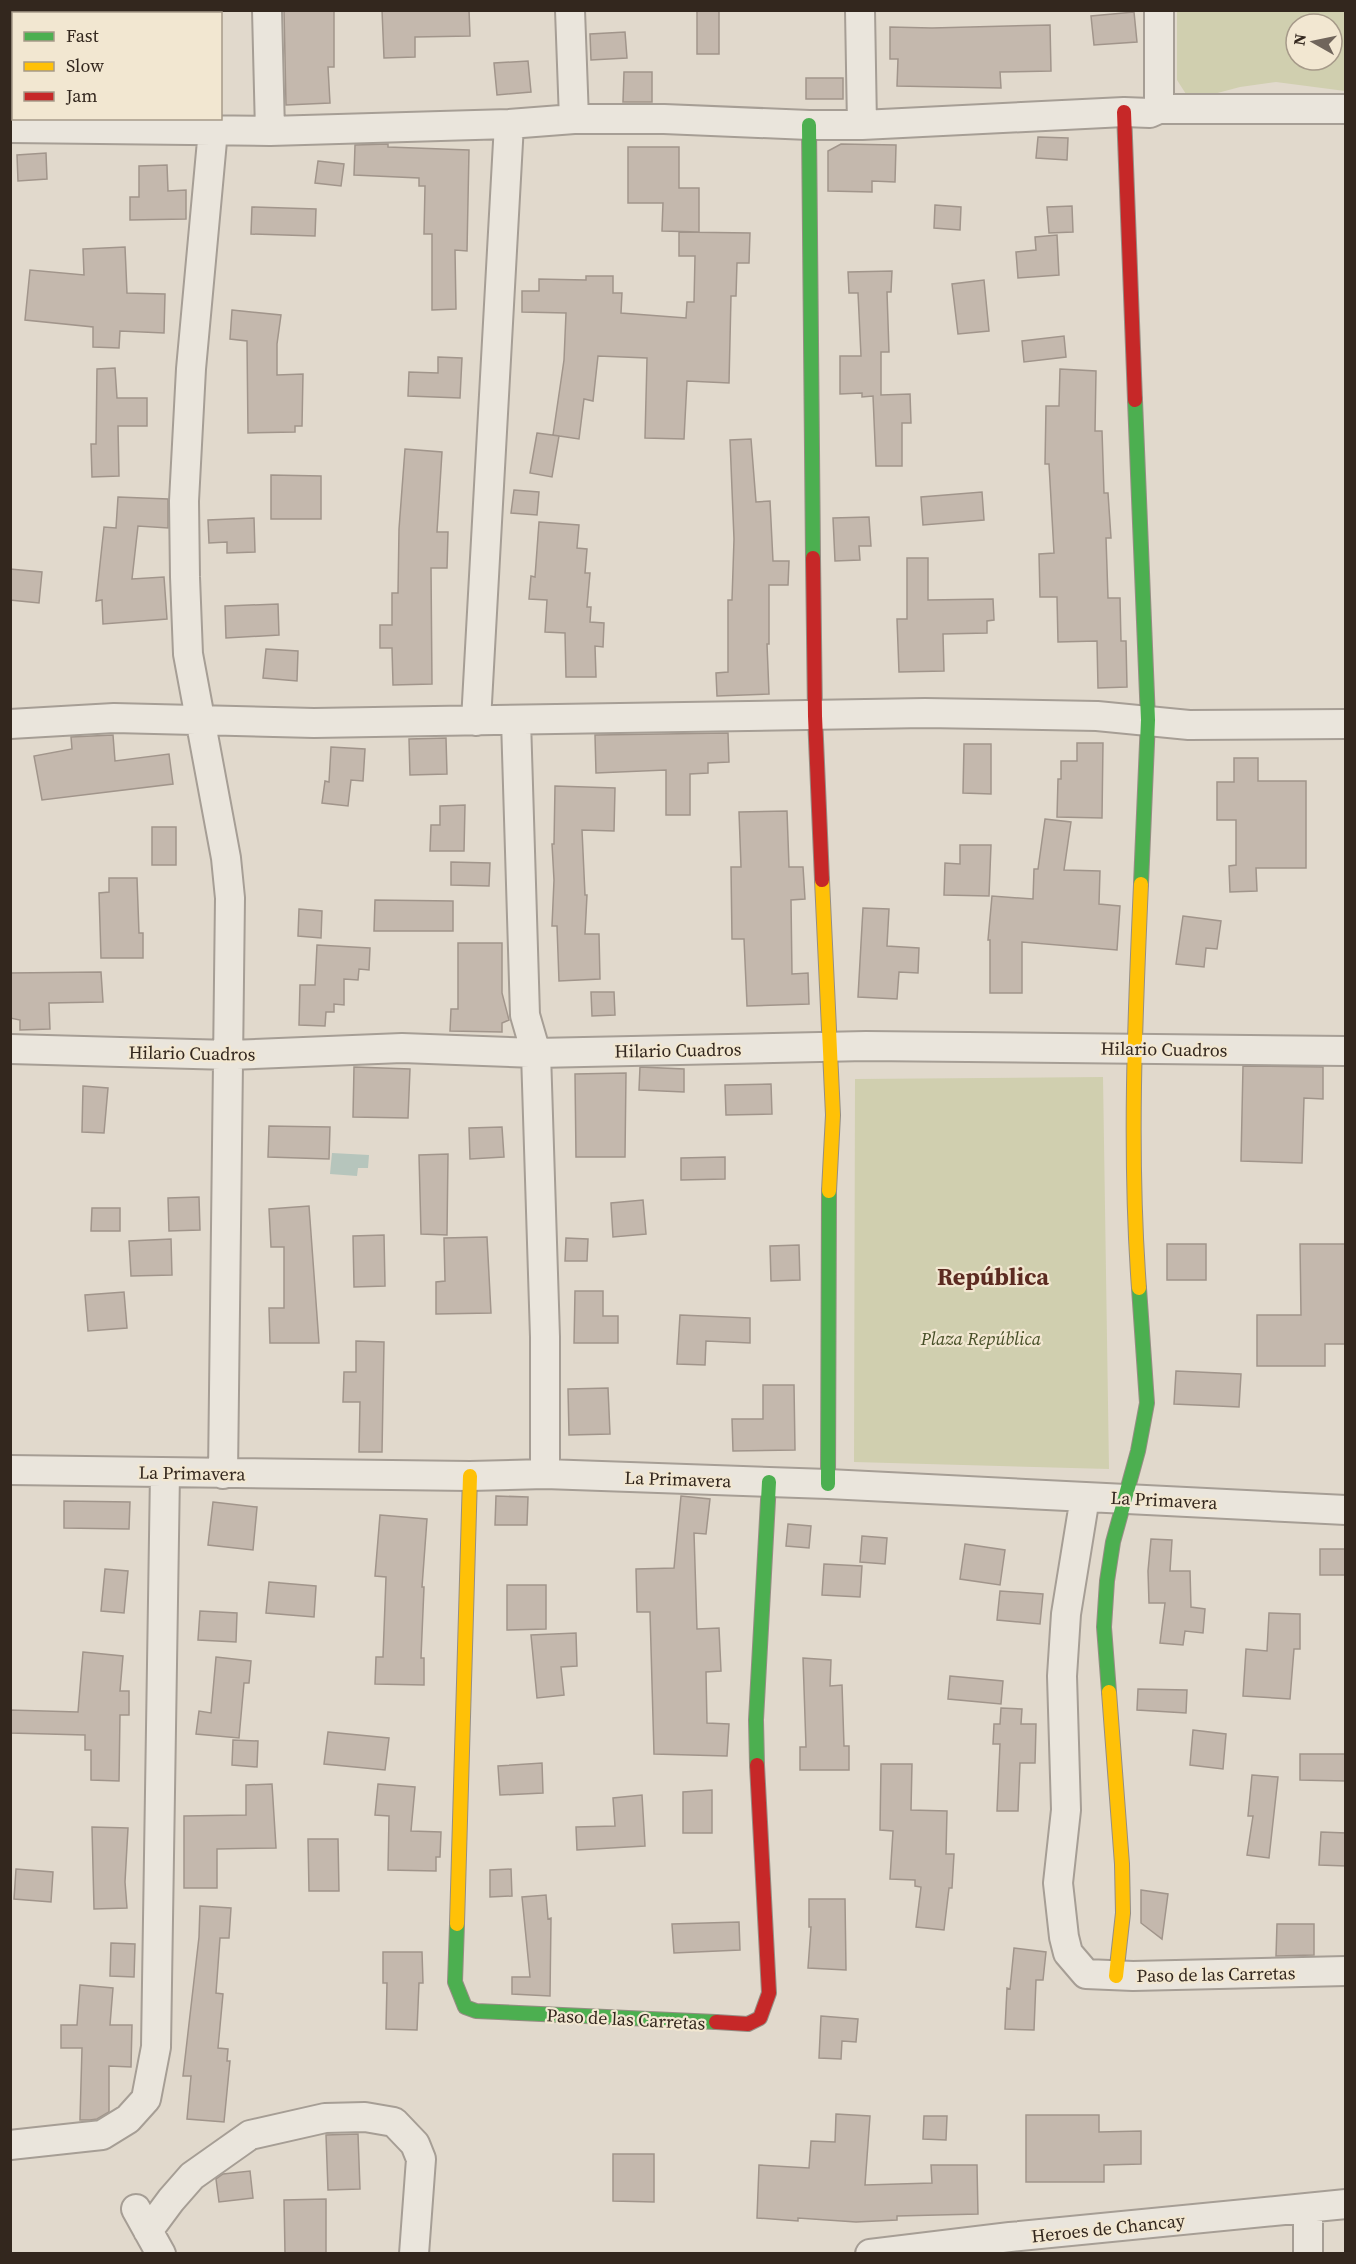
<svg xmlns="http://www.w3.org/2000/svg" width="1356" height="2264" font-family="'Source Serif 4',serif">
	<rect width="100%" height="100%" fill="#e1d9cc"/>
	<path fill="#d0cfaf" fill-rule="evenodd" d="M 1177,11 L 1345,11 L 1345,91 L 1276,82 L 1240,87 L 1206,96 L 1186,94 L 1177,80 ZM 1296,24 L 1332,24 L 1332,60 L 1296,60 Z
		M 1103,1077 L 1109,1469 L 854,1462 L 855,1079 Z"/>
	<path fill="#b6c5bc" d="M 332,1153 L 369,1155 L 368,1168 L 358,1168 L 357,1176 L 330,1174 Z"/>
	<path fill="#c4b8ad" stroke="#a1958b" stroke-width="1.5" d="M 284,10 L 334,10 L 334,67 L 328,67 L 330,103 L 286,105 Z
		M 382,10 L 469,10 L 470,36 L 415,37 L 415,57 L 384,58 Z
		M 697,10 L 719,10 L 719,54 L 697,54 Z
		M 1134,12 L 1137,42 L 1094,45 L 1091,16 Z
		M 1050,25 L 1051,71 L 1000,72 L 1001,88 L 897,86 L 898,59 L 890,59 L 890,27 L 932,28 Z
		M 625,32 L 627,58 L 591,60 L 590,34 Z
		M 528,61 L 531,92 L 497,95 L 494,63 Z
		M 624,72 L 652,72 L 652,102 L 623,102 Z
		M 806,78 L 843,78 L 843,99 L 806,99 Z
		M 1038,137 L 1068,138 L 1067,160 L 1036,158 Z
		M 388,144 L 388,147 L 469,150 L 467,251 L 455,250 L 456,309 L 432,310 L 432,234 L 424,234 L 425,186 L 419,186 L 419,178 L 354,175 L 355,145 Z
		M 841,144 L 896,145 L 895,182 L 872,181 L 872,192 L 828,191 L 828,151 Z
		M 628,147 L 679,147 L 679,188 L 699,188 L 699,232 L 662,231 L 663,203 L 628,203 Z
		M 46,153 L 47,179 L 18,181 L 17,155 Z
		M 318,161 L 344,164 L 341,186 L 315,183 Z
		M 167,165 L 168,191 L 186,190 L 186,219 L 130,220 L 130,197 L 139,197 L 139,166 Z
		M 935,205 L 961,207 L 960,230 L 934,228 Z
		M 1072,206 L 1073,232 L 1049,233 L 1047,207 Z
		M 252,207 L 316,209 L 315,236 L 251,234 Z
		M 679,232 L 750,233 L 749,263 L 737,263 L 736,296 L 731,296 L 729,383 L 687,381 L 684,439 L 645,438 L 647,358 L 598,356 L 593,401 L 584,399 L 579,439 L 553,435 L 564,360 L 566,313 L 522,312 L 522,291 L 539,291 L 539,279 L 586,280 L 586,276 L 613,276 L 613,293 L 622,293 L 621,313 L 686,318 L 687,302 L 694,302 L 695,256 L 679,256 Z
		M 1057,235 L 1059,275 L 1018,278 L 1016,252 L 1036,250 L 1035,237 Z
		M 125,247 L 127,293 L 165,294 L 164,333 L 120,331 L 119,348 L 93,347 L 93,327 L 25,320 L 30,270 L 84,275 L 83,249 Z
		M 892,271 L 891,292 L 887,292 L 889,352 L 881,352 L 881,395 L 910,394 L 911,423 L 902,423 L 902,466 L 876,466 L 873,396 L 862,397 L 862,393 L 840,394 L 840,356 L 861,356 L 858,293 L 849,293 L 848,272 Z
		M 984,280 L 989,331 L 958,334 L 952,284 Z
		M 232,310 L 281,315 L 277,344 L 277,375 L 303,374 L 302,426 L 295,426 L 295,432 L 248,433 L 247,341 L 230,339 Z
		M 1064,336 L 1066,357 L 1024,362 L 1022,341 Z
		M 438,357 L 462,358 L 460,398 L 408,396 L 409,372 L 438,373 Z
		M 115,368 L 117,398 L 147,398 L 147,426 L 118,426 L 119,476 L 92,477 L 91,444 L 96,444 L 97,369 Z
		M 1060,369 L 1096,371 L 1095,431 L 1102,431 L 1104,493 L 1108,493 L 1111,538 L 1106,538 L 1108,598 L 1120,598 L 1121,641 L 1126,641 L 1127,687 L 1098,688 L 1097,641 L 1058,642 L 1057,597 L 1040,597 L 1039,554 L 1054,553 L 1049,464 L 1045,464 L 1046,406 L 1059,406 Z
		M 537,433 L 559,436 L 552,477 L 530,473 Z
		M 751,439 L 756,502 L 770,501 L 773,561 L 789,561 L 788,585 L 769,585 L 769,644 L 767,644 L 769,694 L 717,696 L 716,673 L 728,672 L 728,600 L 732,600 L 734,539 L 730,440 Z
		M 405,449 L 442,452 L 437,532 L 448,532 L 447,568 L 431,568 L 432,684 L 393,685 L 392,648 L 380,648 L 380,625 L 392,625 L 392,593 L 398,593 L 399,529 Z
		M 271,475 L 321,476 L 321,519 L 271,519 Z
		M 514,490 L 539,492 L 537,515 L 511,513 Z
		M 982,492 L 984,520 L 923,525 L 921,497 Z
		M 118,497 L 168,499 L 168,528 L 138,526 L 132,579 L 164,577 L 167,619 L 103,624 L 102,600 L 96,601 L 104,527 L 116,528 Z
		M 869,517 L 871,546 L 859,546 L 860,560 L 835,561 L 833,518 Z
		M 254,518 L 255,552 L 227,553 L 227,542 L 209,543 L 208,520 Z
		M 539,522 L 579,525 L 577,548 L 587,549 L 585,573 L 590,573 L 587,607 L 591,607 L 590,622 L 604,623 L 603,647 L 595,646 L 596,677 L 566,677 L 565,633 L 545,632 L 547,600 L 529,599 L 531,576 L 535,577 Z
		M 907,558 L 928,558 L 928,600 L 993,599 L 994,620 L 987,621 L 987,633 L 943,634 L 944,671 L 899,672 L 897,619 L 907,619 Z
		M 10,569 L 42,572 L 39,603 L 10,600 Z
		M 278,604 L 279,635 L 226,638 L 225,606 Z
		M 266,649 L 298,651 L 297,681 L 263,678 Z
		M 728,733 L 729,762 L 708,763 L 708,773 L 690,774 L 690,815 L 666,815 L 666,770 L 596,773 L 595,735 Z
		M 113,735 L 115,761 L 169,754 L 173,784 L 42,800 L 34,756 L 72,749 L 71,737 Z
		M 446,738 L 447,774 L 410,775 L 409,739 Z
		M 1077,743 L 1103,743 L 1102,818 L 1057,817 L 1058,779 L 1061,779 L 1061,761 L 1077,761 Z
		M 964,744 L 991,744 L 991,794 L 963,793 Z
		M 331,747 L 365,749 L 363,781 L 351,780 L 348,806 L 322,803 L 325,781 L 329,782 Z
		M 1234,758 L 1258,758 L 1258,781 L 1306,781 L 1306,868 L 1256,868 L 1257,891 L 1230,892 L 1229,866 L 1236,865 L 1236,820 L 1217,820 L 1217,782 L 1234,782 Z
		M 555,786 L 615,788 L 614,831 L 582,830 L 585,895 L 587,895 L 585,934 L 599,934 L 600,979 L 559,981 L 557,926 L 552,926 L 554,880 L 552,844 L 554,844 Z
		M 465,805 L 464,851 L 430,851 L 431,825 L 440,825 L 440,806 Z
		M 787,811 L 789,867 L 803,867 L 805,899 L 791,900 L 792,974 L 808,973 L 809,1004 L 747,1006 L 744,939 L 732,939 L 731,867 L 741,867 L 739,812 Z
		M 1045,819 L 1071,822 L 1064,870 L 1100,871 L 1099,904 L 1120,906 L 1117,950 L 1022,942 L 1022,993 L 990,993 L 990,940 L 988,940 L 992,896 L 1033,899 L 1034,869 L 1038,869 Z
		M 152,827 L 176,827 L 176,865 L 152,865 Z
		M 960,845 L 991,845 L 989,896 L 944,895 L 945,863 L 960,864 Z
		M 451,862 L 490,863 L 489,886 L 451,885 Z
		M 109,878 L 137,878 L 139,933 L 143,933 L 143,958 L 101,958 L 99,893 L 109,892 Z
		M 375,900 L 453,901 L 453,931 L 374,931 Z
		M 863,908 L 889,909 L 887,946 L 919,948 L 918,973 L 899,972 L 897,999 L 858,997 Z
		M 299,909 L 322,911 L 321,938 L 298,936 Z
		M 1183,916 L 1221,921 L 1217,949 L 1206,948 L 1204,967 L 1176,964 Z
		M 458,943 L 502,943 L 502,993 L 509,1020 L 502,1023 L 502,1032 L 450,1031 L 451,1009 L 458,1009 Z
		M 317,945 L 370,948 L 369,970 L 359,969 L 358,980 L 344,979 L 344,1005 L 334,1004 L 334,1012 L 326,1012 L 325,1026 L 299,1025 L 300,985 L 315,985 Z
		M 101,972 L 103,1002 L 49,1003 L 50,1029 L 20,1030 L 20,1020 L 10,1018 L 10,973 Z
		M 591,992 L 614,992 L 615,1015 L 592,1016 Z
		M 1243,1066 L 1323,1067 L 1323,1099 L 1304,1098 L 1302,1163 L 1241,1161 Z
		M 354,1067 L 410,1069 L 408,1118 L 353,1117 Z
		M 640,1067 L 684,1069 L 684,1092 L 639,1090 Z
		M 626,1073 L 625,1157 L 576,1157 L 575,1074 Z
		M 771,1084 L 772,1114 L 726,1115 L 725,1085 Z
		M 83,1086 L 108,1088 L 104,1133 L 82,1132 Z
		M 269,1126 L 330,1127 L 329,1159 L 268,1157 Z
		M 502,1127 L 504,1157 L 470,1159 L 469,1128 Z
		M 448,1154 L 447,1235 L 421,1234 L 419,1155 Z
		M 725,1157 L 725,1179 L 681,1180 L 681,1158 Z
		M 199,1197 L 200,1230 L 169,1231 L 168,1198 Z
		M 643,1200 L 646,1234 L 613,1237 L 611,1203 Z
		M 309,1206 L 319,1343 L 270,1343 L 269,1308 L 284,1308 L 284,1247 L 271,1247 L 269,1209 Z
		M 92,1208 L 120,1208 L 120,1231 L 91,1231 Z
		M 384,1235 L 385,1286 L 354,1287 L 353,1236 Z
		M 487,1237 L 491,1313 L 436,1314 L 436,1282 L 445,1281 L 444,1238 Z
		M 566,1238 L 588,1239 L 587,1261 L 565,1261 Z
		M 171,1239 L 172,1275 L 131,1276 L 129,1241 Z
		M 1167,1244 L 1206,1244 L 1206,1280 L 1167,1280 Z
		M 1300,1244 L 1346,1244 L 1346,1344 L 1325,1344 L 1325,1366 L 1257,1366 L 1257,1315 L 1301,1315 Z
		M 799,1245 L 800,1280 L 771,1281 L 770,1246 Z
		M 575,1291 L 603,1291 L 603,1316 L 618,1316 L 618,1343 L 574,1343 Z
		M 124,1292 L 127,1328 L 88,1331 L 85,1295 Z
		M 680,1315 L 750,1318 L 750,1343 L 706,1341 L 705,1365 L 677,1364 Z
		M 356,1341 L 384,1342 L 382,1452 L 359,1452 L 360,1402 L 343,1402 L 344,1372 L 356,1372 Z
		M 1176,1371 L 1241,1374 L 1239,1407 L 1174,1404 Z
		M 763,1385 L 794,1385 L 795,1450 L 733,1451 L 732,1419 L 763,1419 Z
		M 608,1388 L 610,1434 L 569,1435 L 568,1389 Z
		M 496,1496 L 528,1497 L 527,1525 L 495,1525 Z
		M 681,1496 L 710,1499 L 706,1534 L 694,1533 L 697,1629 L 719,1628 L 721,1671 L 706,1672 L 707,1723 L 729,1724 L 727,1756 L 654,1754 L 650,1612 L 637,1612 L 636,1569 L 674,1568 Z
		M 64,1501 L 130,1502 L 129,1529 L 64,1528 Z
		M 213,1502 L 257,1507 L 253,1550 L 208,1545 Z
		M 380,1515 L 427,1519 L 422,1587 L 424,1587 L 421,1658 L 424,1658 L 424,1685 L 375,1684 L 376,1657 L 383,1657 L 386,1577 L 375,1576 Z
		M 788,1524 L 811,1526 L 809,1548 L 786,1546 Z
		M 862,1536 L 887,1538 L 885,1564 L 860,1562 Z
		M 1151,1539 L 1172,1540 L 1170,1571 L 1190,1571 L 1191,1607 L 1205,1609 L 1203,1633 L 1185,1631 L 1183,1645 L 1160,1643 L 1165,1603 L 1149,1603 L 1148,1571 Z
		M 965,1544 L 1005,1550 L 1000,1585 L 960,1579 Z
		M 1320,1549 L 1346,1549 L 1346,1575 L 1320,1575 Z
		M 824,1564 L 862,1566 L 860,1597 L 822,1595 Z
		M 105,1569 L 128,1571 L 124,1613 L 101,1611 Z
		M 269,1582 L 316,1586 L 314,1617 L 266,1613 Z
		M 507,1585 L 546,1585 L 546,1629 L 507,1630 Z
		M 1000,1591 L 1043,1594 L 1040,1624 L 997,1620 Z
		M 200,1611 L 237,1613 L 236,1642 L 198,1640 Z
		M 1269,1613 L 1300,1614 L 1300,1649 L 1294,1649 L 1290,1699 L 1243,1696 L 1246,1649 L 1267,1651 Z
		M 576,1633 L 577,1666 L 561,1667 L 564,1695 L 537,1698 L 531,1635 Z
		M 83,1652 L 123,1656 L 120,1691 L 129,1691 L 129,1715 L 120,1715 L 119,1781 L 91,1780 L 91,1750 L 85,1750 L 85,1735 L 10,1733 L 10,1710 L 78,1712 Z
		M 216,1657 L 251,1661 L 249,1683 L 244,1683 L 239,1738 L 196,1734 L 199,1711 L 211,1713 Z
		M 803,1658 L 831,1660 L 830,1686 L 842,1685 L 844,1746 L 849,1746 L 849,1770 L 800,1770 L 800,1747 L 806,1747 Z
		M 950,1676 L 1003,1681 L 1001,1704 L 948,1699 Z
		M 1138,1689 L 1187,1690 L 1186,1713 L 1137,1710 Z
		M 1001,1708 L 1022,1709 L 1021,1724 L 1036,1724 L 1035,1763 L 1020,1763 L 1018,1811 L 997,1811 L 1000,1744 L 993,1744 L 994,1724 L 1000,1724 Z
		M 1193,1730 L 1226,1734 L 1223,1769 L 1190,1765 Z
		M 328,1732 L 389,1738 L 385,1770 L 324,1764 Z
		M 233,1740 L 258,1741 L 257,1767 L 232,1765 Z
		M 1300,1754 L 1346,1754 L 1346,1781 L 1300,1780 Z
		M 542,1763 L 543,1793 L 500,1795 L 498,1766 Z
		M 881,1764 L 912,1764 L 911,1810 L 947,1811 L 946,1854 L 954,1854 L 952,1888 L 949,1888 L 944,1930 L 916,1927 L 921,1887 L 915,1886 L 915,1880 L 890,1879 L 893,1831 L 880,1830 Z
		M 1252,1775 L 1278,1777 L 1269,1858 L 1247,1855 L 1253,1816 L 1248,1816 Z
		M 272,1784 L 276,1848 L 217,1849 L 217,1888 L 184,1888 L 184,1816 L 246,1815 L 246,1785 Z
		M 378,1784 L 415,1787 L 411,1831 L 441,1832 L 440,1857 L 436,1857 L 436,1871 L 388,1870 L 389,1816 L 375,1815 Z
		M 712,1790 L 712,1833 L 683,1833 L 683,1792 Z
		M 642,1795 L 645,1846 L 577,1850 L 576,1827 L 615,1826 L 613,1798 Z
		M 92,1827 L 128,1828 L 125,1882 L 127,1908 L 94,1909 Z
		M 1321,1832 L 1346,1833 L 1346,1866 L 1319,1865 Z
		M 308,1839 L 338,1839 L 339,1891 L 309,1891 Z
		M 16,1869 L 53,1872 L 51,1902 L 14,1899 Z
		M 511,1869 L 512,1896 L 490,1897 L 490,1870 Z
		M 1141,1890 L 1168,1894 L 1162,1939 L 1141,1923 Z
		M 546,1895 L 548,1919 L 551,1918 L 550,1996 L 512,1994 L 512,1977 L 530,1977 L 522,1897 Z
		M 809,1899 L 845,1899 L 846,1970 L 808,1968 L 811,1927 L 809,1927 Z
		M 200,1906 L 231,1908 L 229,1938 L 220,1938 L 216,1993 L 223,1994 L 218,2048 L 228,2049 L 227,2061 L 230,2061 L 224,2122 L 187,2119 L 191,2076 L 183,2076 L 199,1937 Z
		M 739,1922 L 740,1950 L 674,1953 L 672,1924 Z
		M 1277,1924 L 1314,1924 L 1314,1955 L 1276,1956 Z
		M 111,1943 L 135,1944 L 134,1977 L 110,1976 Z
		M 1014,1948 L 1046,1952 L 1043,1980 L 1036,1980 L 1034,2030 L 1005,2029 L 1007,1988 L 1010,1989 Z
		M 383,1952 L 422,1952 L 423,1983 L 419,1983 L 417,2030 L 386,2029 L 387,1983 L 383,1983 Z
		M 80,1985 L 113,1988 L 110,2025 L 132,2025 L 131,2067 L 109,2066 L 109,2112 L 97,2119 L 90,2120 L 80,2120 L 82,2048 L 61,2048 L 61,2025 L 77,2025 Z
		M 821,2016 L 858,2019 L 856,2042 L 842,2041 L 841,2059 L 819,2058 Z
		M 836,2114 L 870,2116 L 865,2185 L 932,2183 L 931,2165 L 977,2165 L 978,2214 L 897,2216 L 897,2220 L 856,2222 L 798,2218 L 798,2221 L 757,2218 L 759,2165 L 809,2168 L 811,2141 L 835,2142 Z
		M 1026,2115 L 1099,2115 L 1099,2132 L 1141,2131 L 1141,2164 L 1104,2165 L 1104,2182 L 1026,2182 Z
		M 924,2116 L 947,2116 L 946,2140 L 923,2139 Z
		M 358,2134 L 360,2189 L 328,2190 L 326,2135 Z
		M 613,2154 L 654,2154 L 654,2202 L 613,2201 Z
		M 250,2171 L 253,2198 L 219,2202 L 216,2179 L 223,2174 Z
		M 326,2199 L 326,2253 L 285,2253 L 284,2200 Z"/>
	<g fill="none" stroke-linecap="round" stroke-linejoin="round">
		<defs>
			<path id="street" d="M 267,10 L 270,131
				M 570,10 L 574,119
				M 860,10 L 862,125
				M 1159,10 L 1159,109
				M 10,128 L 270,131 L 509,124 L 574,119 L 664,119 L 809,125 L 862,125 L 1124,112 L 1150,113 L 1159,109 L 1346,109
				M 213,130 L 191,369 L 184,501 L 185,577 L 188,654 L 226,858 L 230,898 L 223,1474
				M 516,720 L 525,1015 L 536,1053 L 545,1337 L 545,1474
				M 476,721 L 509,124
				M 10,724 L 114,718 L 314,723 L 925,713 L 1097,716 L 1189,725 L 1346,724
				M 10,1049 L 230,1055 L 402,1048 L 536,1053 L 866,1046 L 1346,1051
				M 10,1470 L 470,1476 L 545,1474 L 828,1484 L 1346,1510
				M 1085,1497 L 1066,1614 L 1062,1676 L 1066,1810 L 1058,1883 L 1064,1937 L 1068,1953 L 1086,1974 L 1133,1976 L 1346,1971
				M 10,2145 L 102,2135 L 128,2119 L 146,2099 L 156,2047 L 165,1473
				M 1308,2208 L 1308,2254
				M 136,2209 L 161,2254
				M 148,2231 L 171,2200 L 192,2176 L 250,2135 L 325,2118 L 365,2117 L 394,2122 L 415,2144 L 421,2159 L 414,2254
				M 870,2254 L 1010,2237 L 1346,2204"/>
			<path id="fast" d="M 809,125 L 813,558
				M 1135,400 L 1148,720 L 1141,884
				M 828,1484 L 829,1191
				M 1109,1692 L 1104,1627 L 1107,1581 L 1113,1542 L 1138,1451 L 1147,1403 L 1139,1288
				M 757,1765 L 756,1720 L 769,1482
				M 457,1924 L 455,1982 L 465,2007 L 476,2011 L 716,2022"/>
			<path id="slow" d="M 822,880 L 833,1115 L 829,1191
				M 1139,1288 C 1129,1153 1135,1018 1141,884
				M 1109,1692 L 1122,1864 L 1123,1913 L 1116,1976
				M 457,1924 L 470,1476"/>
			<path id="jam" d="M 1124,112 L 1135,400
				M 813,558 L 815,716 L 822,880
				M 716,2022 L 748,2024 L 760,2018 L 769,1993 L 757,1765"/>
		</defs>
		<use href="#street" stroke="#a69e95" stroke-width="32"/>
		<use href="#fast" stroke="#968e84" stroke-width="16"/>
		<use href="#slow" stroke="#968e84" stroke-width="16"/>
		<use href="#jam" stroke="#968e84" stroke-width="16"/>
		<use href="#street" stroke="#eae5dc" stroke-width="28"/>
		<use href="#fast" stroke="#4caf50" stroke-width="14"/>
		<use href="#slow" stroke="#ffc107" stroke-width="14"/>
		<use href="#jam" stroke="#c62828" stroke-width="14"/>
	</g>
	<g text-anchor="middle" dominant-baseline="central" stroke-width="4.5" stroke-linejoin="round" paint-order="stroke">
		<g font-size="18" fill="#33271e" stroke="#f2e7d1">
			<text transform="translate(1164 1049) rotate(1)">Hilario Cuadros</text>
			<text transform="translate(678 1050) rotate(-1)">Hilario Cuadros</text>
			<text transform="translate(192 1053) rotate(1)">Hilario Cuadros</text>
			<text transform="translate(192 1473) rotate(1)">La Primavera</text>
			<text transform="translate(678 1479) rotate(2)">La Primavera</text>
			<text transform="translate(1164 1500) rotate(3)">La Primavera</text>
			<text transform="translate(1216 1974) rotate(-1)">Paso de las Carretas</text>
			<text transform="translate(626 2019) rotate(3)">Paso de las Carretas</text>
			<text transform="translate(1108 2228) rotate(-6)">Heroes de Chancay</text>
		</g>
		<g font-size="18" font-style="italic" fill="#464e26" stroke="#f2e7d1">
			<text x="981" y="1338">Plaza República</text>
		</g>
		<g font-size="24" font-weight="bold" fill="#5c2b21" stroke="#f2e7d1">
			<text x="993" y="1276">República</text>
		</g>
	</g>
	<rect width="1356" height="2264" fill="none" stroke="#33271e" stroke-width="24"/>
	<rect x="12" y="12" width="210" height="108" fill="#f2e7d1" stroke="#a69a89" stroke-width="1.5"/>
	<rect x="24" y="32" width="30" height="9" fill="#4caf50" stroke="#a69a89" stroke-width="1.5"/>
	<text x="66" y="42" font-size="18" fill="#33271e">Fast</text>
	<rect x="24" y="62" width="30" height="9" fill="#ffc107" stroke="#a69a89" stroke-width="1.5"/>
	<text x="66" y="72" font-size="18" fill="#33271e">Slow</text>
	<rect x="24" y="92" width="30" height="9" fill="#c62828" stroke="#a69a89" stroke-width="1.5"/>
	<text x="66" y="102" font-size="18" fill="#33271e">Jam</text>
	<g transform="translate(1314 42) rotate(279)"><circle r="28" fill="#f2e7d1" stroke="#a69a89" stroke-width="1.5"/>
	<path d="M0-4.5L10 22L0 15L-10 22Z" fill="#70655b"/>
	<text y="-9" font-size="16" font-weight="bold" text-anchor="middle" fill="#33271e">N</text>
	</g>
</svg>
